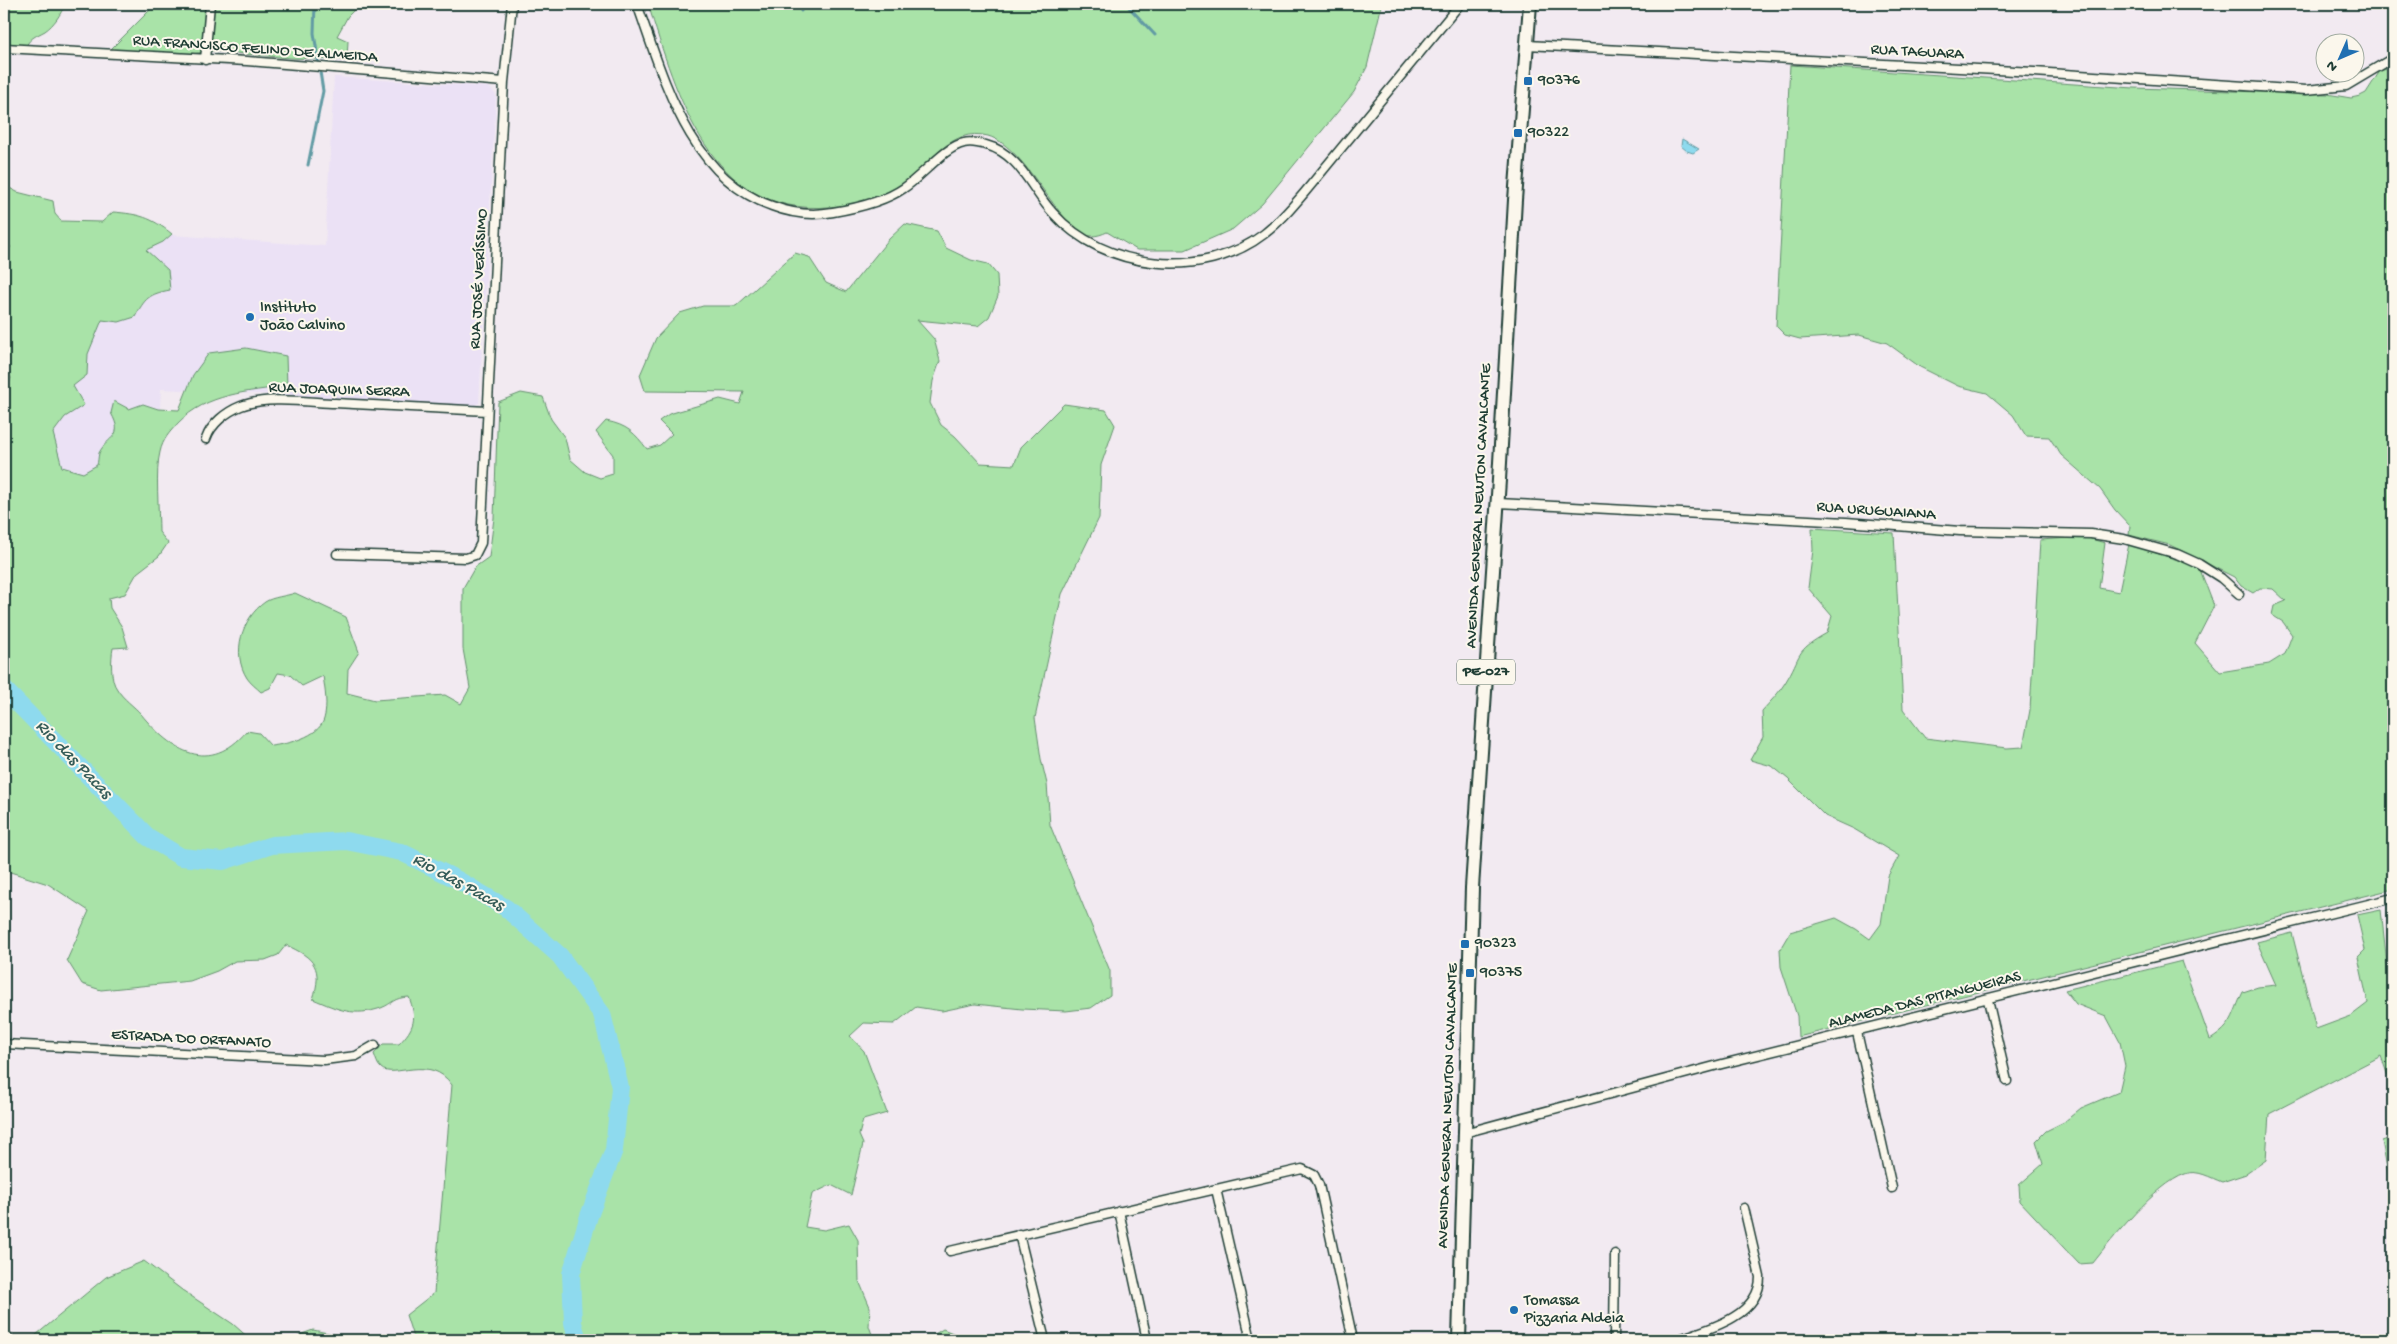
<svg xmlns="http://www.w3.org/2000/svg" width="2397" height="1344" font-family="'Gochi Hand',sans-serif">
	<rect width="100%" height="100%" fill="#f2eaf1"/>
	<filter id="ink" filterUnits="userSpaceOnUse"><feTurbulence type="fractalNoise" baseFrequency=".02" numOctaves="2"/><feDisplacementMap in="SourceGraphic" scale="10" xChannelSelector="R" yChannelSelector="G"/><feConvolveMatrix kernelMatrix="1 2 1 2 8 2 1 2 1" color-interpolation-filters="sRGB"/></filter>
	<g filter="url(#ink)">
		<path fill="#ebe1f5" d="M 334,77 L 489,87 L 496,95 L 479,403 L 475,405 L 161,389 L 155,505 L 13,497 L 19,224 L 325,246 Z"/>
		<path fill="#a9e3a8" stroke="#64906e" d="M 4,4 L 65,4 C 61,14 54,25 45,31 C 36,36 31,37 26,46 L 4,45 Z
			M 156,4 L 356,4 L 358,6 L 348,16 L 337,36 L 348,41 L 347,60 L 291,58 L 212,51 L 192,54 L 108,52 Z
			M 648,4 L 1381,4 L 1381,8 L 1367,67 L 1354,92 L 1262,204 L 1233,229 L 1185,250 L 1137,250 L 1107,232 C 1103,234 1097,236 1092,236 C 1062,237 1028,147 988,136 C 950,126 930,165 904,184 C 884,198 853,205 829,207 C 709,217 677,95 648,4 Z
			M 1790,65 L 2134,88 L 2327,94 L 2351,98 L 2360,96 L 2366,93 L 2380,71 L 2393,67 L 2393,889 L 1798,1037 L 1797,1016 L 1781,967 L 1780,949 L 1790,932 L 1836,918 L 1856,929 L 1870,939 L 1881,924 L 1888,876 L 1899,856 L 1854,829 L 1825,816 L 1788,779 L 1772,766 L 1750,760 L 1763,737 L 1762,711 C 1770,702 1779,693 1785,683 C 1803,654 1793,652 1827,633 L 1832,616 L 1808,588 L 1813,550 L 1812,528 L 1894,533 L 1903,709 L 1925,738 L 2007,748 L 2023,747 L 2030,710 L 2040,540 L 2084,537 L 2105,543 L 2099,588 L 2119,592 L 2129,544 L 2199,567 L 2214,606 L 2195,643 L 2220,672 L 2269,664 L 2285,654 L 2292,635 L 2283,622 L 2272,615 L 2274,606 L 2286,601 L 2273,589 L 2260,588 L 2253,593 L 2241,586 L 2234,577 L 2170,545 L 2129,535 L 2130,526 L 2115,510 L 2100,489 L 2061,455 L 2049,437 L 2026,436 L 2013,415 L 1987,393 L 1958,386 L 1920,367 L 1887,343 L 1859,335 L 1800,339 L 1785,335 L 1776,326 Z
			M 4,185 L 17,192 L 53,201 L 55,214 L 61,221 L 102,222 L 113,212 C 139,214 151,217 172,234 L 163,242 L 146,250 L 168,270 L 170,290 C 149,294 145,298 135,317 L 119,322 L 102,320 L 88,354 L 87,375 L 73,386 L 84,405 L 65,417 L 53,433 L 62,467 L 83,473 L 97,465 C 98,462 98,457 99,453 C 108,435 125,438 111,413 L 114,401 L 129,409 L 143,404 L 158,409 L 179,410 L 193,375 L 209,353 L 246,348 L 286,356 L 287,386 C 248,392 207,393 178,423 C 169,433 163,439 160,452 C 155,471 159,511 159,532 L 168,543 L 159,556 L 137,573 L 125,594 L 109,598 L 110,608 L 122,627 L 128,647 L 113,648 C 111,659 110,680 117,689 C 123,699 134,706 141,714 C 172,752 209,775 247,731 L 259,733 L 271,746 C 287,744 319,737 324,719 C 328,706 325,689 323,676 L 302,686 L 290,675 L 278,673 L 270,688 L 261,692 C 257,688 250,683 247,678 C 231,653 242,618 265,602 C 272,597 287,596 295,593 L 346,617 L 359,652 L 348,669 L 347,693 L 375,700 L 445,695 L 461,704 L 470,688 L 463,649 L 463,588 L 475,567 L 489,557 L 494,518 L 498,402 L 521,393 L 543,397 L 551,419 L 565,438 L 570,459 L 585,472 L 600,478 L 613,474 L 613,455 L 596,432 L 606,421 C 627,425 635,433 647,449 L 660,445 L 672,434 L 659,421 L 669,414 L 720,399 L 740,404 L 744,392 L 645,391 L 640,375 L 656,338 L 680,313 L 703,306 L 736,306 L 795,253 L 809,257 L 826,283 L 846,292 L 889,239 L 905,224 L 937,231 L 946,248 L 971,260 L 988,264 L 997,275 L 998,296 L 989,317 L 978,326 L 917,320 L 934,339 L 940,361 L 933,381 L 930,403 L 941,425 L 955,436 L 980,463 L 1014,465 L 1021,447 L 1064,404 L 1106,410 L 1115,425 L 1101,465 L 1099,518 L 1062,594 L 1035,718 L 1041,759 L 1047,784 L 1050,825 L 1110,971 L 1110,995 L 1091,1008 L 1066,1011 L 1022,1009 L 975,1004 L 942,1011 L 916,1007 L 894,1024 L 864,1023 L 850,1036 L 864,1051 L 887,1113 L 863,1120 L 859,1135 L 863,1144 L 851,1195 L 831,1185 L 812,1194 L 805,1227 L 824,1230 L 849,1224 L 858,1240 L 859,1281 L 870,1307 L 869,1326 L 874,1340 L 414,1340 L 406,1315 L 434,1293 L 452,1085 C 430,1053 393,1080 381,1068 C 377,1065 376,1058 374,1054 L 383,1044 L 399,1044 C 415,1027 417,1019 409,997 C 392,998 394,1003 381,1008 C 354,1017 339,1010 313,999 C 323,968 315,958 286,945 L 278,955 L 265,960 L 235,961 L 217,971 L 190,981 L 101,990 L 82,984 L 67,960 L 89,911 L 48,884 L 4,870 L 4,400 L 11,378 L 4,366 L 4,302 L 10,283 L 4,276 L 4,254 L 11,247 L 4,241 Z
			M 2381,910 L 2389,982 L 2393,990 L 2393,1091 L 2381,1056 L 2269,1114 L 2266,1160 L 2246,1174 L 2222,1182 C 2211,1178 2197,1169 2185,1174 C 2156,1184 2112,1239 2093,1263 L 2079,1264 L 2020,1201 L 2019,1185 L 2043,1164 L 2036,1141 L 2046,1131 L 2064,1122 L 2081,1108 L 2119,1092 L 2125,1066 L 2120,1042 L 2106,1016 L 2076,1004 L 2065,990 L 2182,961 L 2210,1040 C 2234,1025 2232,1015 2243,992 L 2258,987 L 2276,985 L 2257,942 L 2292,933 L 2316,1029 L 2351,1016 L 2368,1003 L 2358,957 L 2365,950 L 2357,915 Z
			M 2393,1137 L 2393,1200 L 2382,1141 Z
			M 144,1261 L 182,1290 L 233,1324 L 251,1340 L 30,1340 L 106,1277 Z
			M 943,1329 L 970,1340 L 925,1340 Z
			M 313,1330 L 333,1334 L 343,1340 L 294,1340 L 302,1334 Z"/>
		<path fill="#8edaee" stroke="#629ba4" d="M 1682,139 L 1699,149 L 1693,153 L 1687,151 L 1681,146 Z"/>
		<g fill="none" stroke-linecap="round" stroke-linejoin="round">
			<path stroke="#629ba4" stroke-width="3" d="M 799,4 L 801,11
				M 1126,4 L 1155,35
				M 308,165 L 323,91 L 314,33 L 315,4"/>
			<path stroke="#8edaee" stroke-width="18" d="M 4,689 L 148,837 L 181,857 L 223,861 L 272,845 L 346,841 L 401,852 L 456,879 L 506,908 L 560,956 L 602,1014 L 620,1087 L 614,1150 L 589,1216 L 571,1274 L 573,1323 L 578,1340"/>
			<defs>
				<path id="street" d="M 637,4 C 664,79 689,177 772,206 C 793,214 812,216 833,212 C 857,208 884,202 904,188 C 921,177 946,146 964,143 C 971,141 979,143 986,145 C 1020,154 1031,189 1053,213 C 1104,270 1203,281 1264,234 C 1281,221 1296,203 1310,186 L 1460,4
					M 1527,45 L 2034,72 L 2306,90 L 2346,86 L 2393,58
					M 4,48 L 247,61 L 504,82
					M 205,60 L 210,4
					M 206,439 C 211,424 226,412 241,406 C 266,396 308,402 335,403 C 386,406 436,408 487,411
					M 1498,503 L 1846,522 L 1960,531 L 2091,534 L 2124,539 L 2177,554 L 2199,564 L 2221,578 L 2239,594
					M 337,554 L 466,558 L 475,555 L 481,543 L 504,82 L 512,4
					M 1988,1000 L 2007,1081
					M 1857,1032 L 1892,1188
					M 4,1044 L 324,1060 L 356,1056 L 375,1045
					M 1464,1133 L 1722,1064 L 2393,898
					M 1216,1189 L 1251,1340
					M 1119,1211 L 1147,1340
					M 1019,1234 L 1045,1340
					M 950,1251 L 1302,1169 L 1314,1175 L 1319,1185 L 1353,1340
					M 4,1333 L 10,1340
					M 1614,1340 L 1615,1254
					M 1676,1340 C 1706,1330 1760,1317 1760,1277 L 1744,1208"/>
				<path id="primary" d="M 1459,1340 L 1472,888 L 1499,480 L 1515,200 L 1530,4"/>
			</defs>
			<use href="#street" stroke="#1f3d34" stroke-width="11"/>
			<use href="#primary" stroke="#1f3d34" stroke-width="16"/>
			<use href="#street" stroke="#fbf7ec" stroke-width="8"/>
			<use href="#primary" stroke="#fbf7ec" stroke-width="12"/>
		</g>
	</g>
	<g fill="#1f6fb2" stroke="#fbf7ec" stroke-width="2">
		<rect x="1523" y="76" width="10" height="10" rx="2.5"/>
		<rect x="1513" y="128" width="10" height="10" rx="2.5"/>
		<circle cx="250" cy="317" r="5"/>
		<rect x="1460" y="939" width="10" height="10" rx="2.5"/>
		<rect x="1465" y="968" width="10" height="10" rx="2.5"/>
		<circle cx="1514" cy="1310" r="5"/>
	</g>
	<g text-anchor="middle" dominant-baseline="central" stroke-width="4" stroke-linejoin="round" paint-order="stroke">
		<rect fill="#fbf7ec" stroke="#61756b" stroke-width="1" x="1457" y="659.5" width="58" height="25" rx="4"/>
		<g font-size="15" font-weight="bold" fill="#1f3d34">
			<text x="1486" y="672">PE-027</text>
		</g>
		<g font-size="16" fill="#1f3d34" stroke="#fbf7ec">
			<text transform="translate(255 50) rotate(4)">RUA FRANCISCO FELINO DE ALMEIDA</text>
			<text transform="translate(1917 53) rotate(3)">RUA TAGUARA</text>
			<text transform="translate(480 279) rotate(-87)">RUA JOSÉ VERÍSSIMO</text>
			<text transform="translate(339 391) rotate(2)">RUA JOAQUIM SERRA</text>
			<text transform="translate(1480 506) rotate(-87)">AVENIDA GENERAL NEWTON CAVALCANTE</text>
			<text transform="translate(1876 512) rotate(4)">RUA URUGUAIANA</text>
			<text transform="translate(1925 1001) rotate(-14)">ALAMEDA DAS PITANGUEIRAS</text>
			<text transform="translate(191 1040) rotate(3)">ESTRADA DO ORFANATO</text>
			<text transform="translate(1449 1106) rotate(-88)">AVENIDA GENERAL NEWTON CAVALCANTE</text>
		</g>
		<g font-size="16" fill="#1f3d34" stroke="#fbf7ec" text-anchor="start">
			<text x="1538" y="81">90376</text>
			<text x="1528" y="133">90322</text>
			<text x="260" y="308">Instituto<tspan x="260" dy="18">João Calvino</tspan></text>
			<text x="1475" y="944">90323</text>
			<text x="1480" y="973">90375</text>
			<text x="1524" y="1301">Tomassa<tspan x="1524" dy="18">Pizzaria Aldeia</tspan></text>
		</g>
		<g font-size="18" font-style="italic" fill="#355c59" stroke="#fbf7ec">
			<text transform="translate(73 760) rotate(46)">Rio das Pacas</text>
			<text transform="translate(458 883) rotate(29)">Rio das Pacas</text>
		</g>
	</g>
	<rect width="2397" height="1344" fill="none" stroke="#fbf7ec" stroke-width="20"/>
	<rect x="10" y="10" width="2377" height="1324" fill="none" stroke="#1f3d34" stroke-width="2" filter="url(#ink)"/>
	<g transform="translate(2340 58) rotate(225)"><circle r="24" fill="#fbf7ec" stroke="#a3ada2"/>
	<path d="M0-4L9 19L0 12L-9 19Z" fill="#1f6fb2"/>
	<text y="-8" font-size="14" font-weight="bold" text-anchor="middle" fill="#1f3d34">N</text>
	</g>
</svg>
